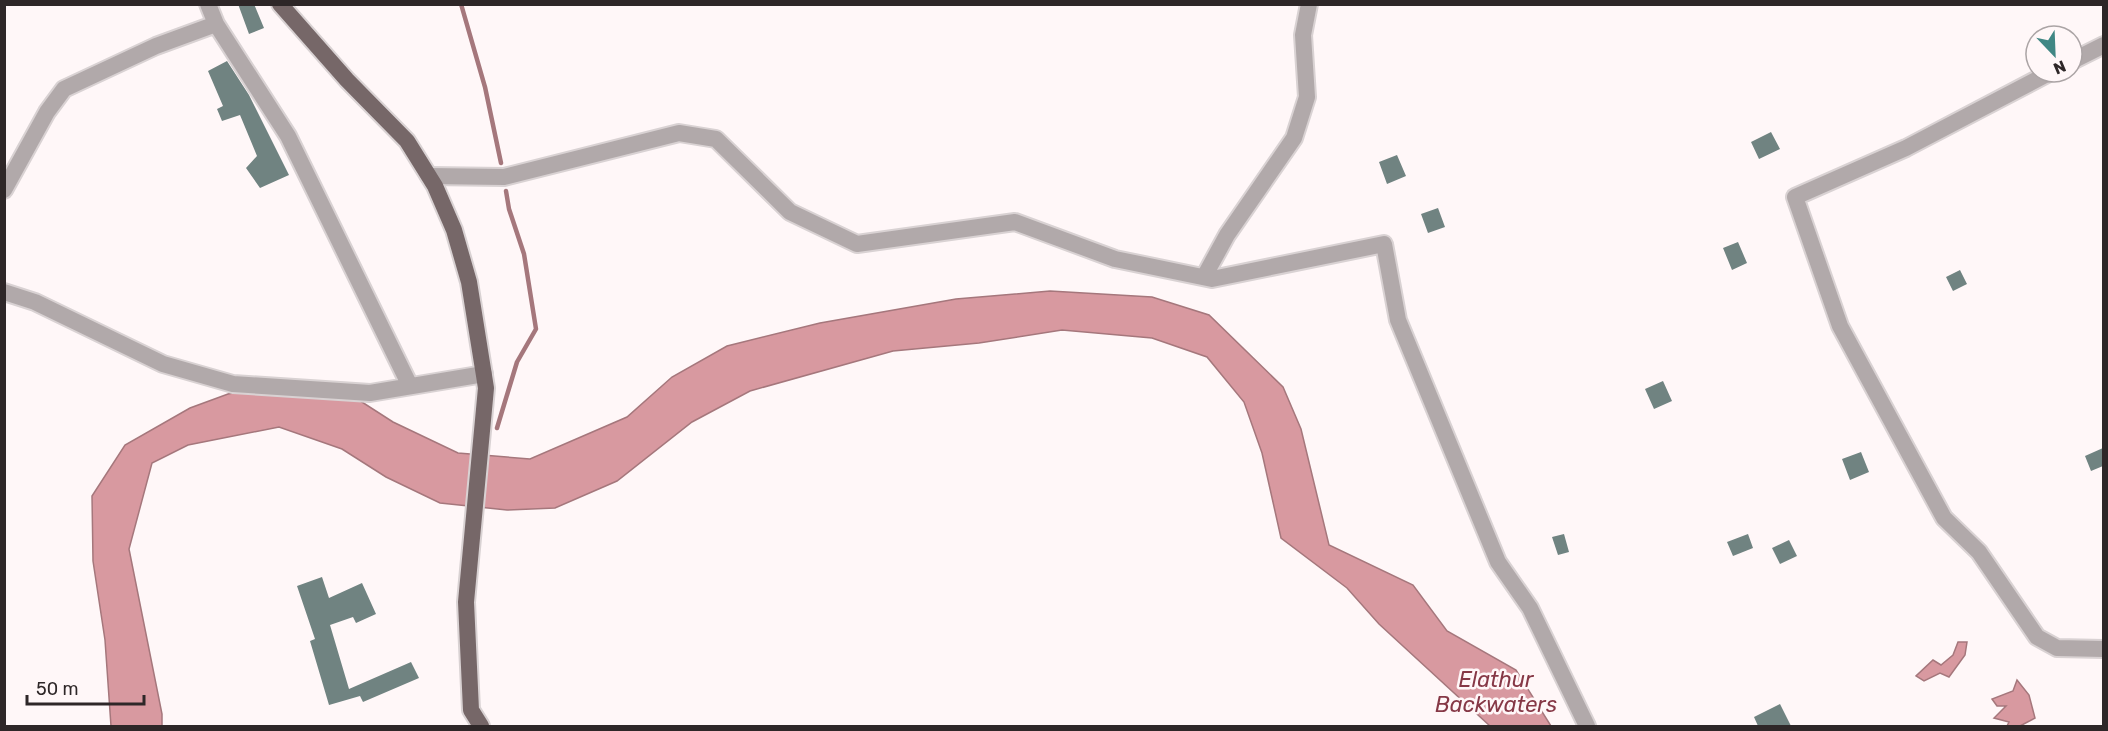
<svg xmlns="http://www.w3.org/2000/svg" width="2108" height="731" font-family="Rubik,sans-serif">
	<rect width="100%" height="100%" fill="#fff7f8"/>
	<path fill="#d899a0" stroke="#a5777c" stroke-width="1.5" d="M 1050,291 L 1152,297 L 1209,315 L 1283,387 L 1301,429 L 1329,545 L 1413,585 L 1447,631 L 1516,670 L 1551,726 L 1490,726 L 1379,624 L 1347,588 L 1281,538 L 1262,453 L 1244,402 L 1207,357 L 1152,338 L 1062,330 L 979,343 L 893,351 L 750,391 L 692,422 L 617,481 L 555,508 L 507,510 L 440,503 L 386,477 L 342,449 L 279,427 L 188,445 L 152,463 L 129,549 L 162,714 L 162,726 L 111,726 L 105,640 L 93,561 L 92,496 L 125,445 L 190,408 L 228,394 L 272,385 L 348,393 L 393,422 L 458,453 L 530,459 L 627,417 L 672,377 L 727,346 L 820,323 L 956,299 Z
		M 1958,642 L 1967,642 L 1965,655 L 1949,677 L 1940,673 L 1924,681 L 1916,676 L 1933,660 L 1941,665 L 1953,655 Z
		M 2017,680 L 2029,695 L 2035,718 L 2020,726 L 2007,726 L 2009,722 L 1994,718 L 2006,706 L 1997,706 L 1992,699 L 2013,691 Z"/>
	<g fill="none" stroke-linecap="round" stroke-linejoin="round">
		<path stroke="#a5777c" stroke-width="4.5" d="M 461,4 L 485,87 L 501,163
			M 497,428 L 517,362 L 536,329 L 524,254 L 509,209 L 506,191"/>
	</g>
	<path fill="#708381" d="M 238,4 L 254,4 L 264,28 L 249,34 Z
		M 227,61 L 249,95 L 289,175 L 260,188 L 246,168 L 257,156 L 240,115 L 222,121 L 217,109 L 223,106 L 208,71 Z
		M 1771,132 L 1780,149 L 1759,159 L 1751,142 Z
		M 1397,155 L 1406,176 L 1387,184 L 1379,162 Z
		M 1438,208 L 1445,227 L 1428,233 L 1421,214 Z
		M 1738,242 L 1747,263 L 1732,270 L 1723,248 Z
		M 1960,270 L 1967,284 L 1953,291 L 1946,277 Z
		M 1663,381 L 1672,401 L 1654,409 L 1645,389 Z
		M 2103,448 L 2103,466 L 2091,471 L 2085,456 Z
		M 1861,452 L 1869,472 L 1850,480 L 1842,459 Z
		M 1564,534 L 1569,552 L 1558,555 L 1552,537 Z
		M 1748,534 L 1753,548 L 1733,556 L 1727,542 Z
		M 1789,540 L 1797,556 L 1780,564 L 1772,548 Z
		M 322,577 L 329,598 L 362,583 L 376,614 L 356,623 L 353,617 L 330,625 L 349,689 L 411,662 L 419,678 L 363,702 L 360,696 L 329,705 L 310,641 L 315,639 L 297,586 Z
		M 1780,704 L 1791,726 L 1758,726 L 1754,717 Z"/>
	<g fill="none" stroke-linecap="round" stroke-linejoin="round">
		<defs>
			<path id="minor" d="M 208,4 L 216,24 L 288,136 L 410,386
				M 2072,61 L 2104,45
				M 2051,72 L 1906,148 L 1795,197 L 1840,326 L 1944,518 L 1979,552 L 2037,637 L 2057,648 L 2104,649
				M 429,176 L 504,177 L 679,133 L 716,139 L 790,212 L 857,244 L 1015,222 L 1115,259 L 1212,279 L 1384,244 L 1398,320 L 1498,562 L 1530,608 L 1587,726
				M 4,190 L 47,112 L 64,89 L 156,46 L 216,24
				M 1204,277 L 1227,235 L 1294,138 L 1307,97 L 1303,35 L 1309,4
				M 4,292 L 35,302 L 163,364 L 233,384 L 370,393 L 484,374"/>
			<path id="primary" d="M 280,4 L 347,80 L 407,141 L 435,186 L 454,230 L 469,282 L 486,388 L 466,602 L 471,710 L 481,726"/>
		</defs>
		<use href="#minor" stroke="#d9d2d3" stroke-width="20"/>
		<use href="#primary" stroke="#d9d2d3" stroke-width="20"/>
		<use href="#minor" stroke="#b1a9aa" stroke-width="16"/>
		<use href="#primary" stroke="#766768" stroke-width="16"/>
	</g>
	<g text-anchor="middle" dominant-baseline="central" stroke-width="5" stroke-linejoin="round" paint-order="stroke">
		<g font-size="22" font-style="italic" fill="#863846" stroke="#fff7f8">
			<text x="1496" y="679">Elathur<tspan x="1496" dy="25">Backwaters</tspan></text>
		</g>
	</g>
	<rect width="2108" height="731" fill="none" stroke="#2e2728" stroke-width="12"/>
	<g transform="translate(2054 54) rotate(157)"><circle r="28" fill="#fff7f8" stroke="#aba4a5" stroke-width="1.5"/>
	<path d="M0-4.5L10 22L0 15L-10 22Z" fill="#408784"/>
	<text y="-9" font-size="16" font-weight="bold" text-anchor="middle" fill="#2e2728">N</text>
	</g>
	<path d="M27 695v9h117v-9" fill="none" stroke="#2e2728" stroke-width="3"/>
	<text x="36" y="695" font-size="18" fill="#2e2728" stroke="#fff7f8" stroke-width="4.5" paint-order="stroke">50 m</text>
</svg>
